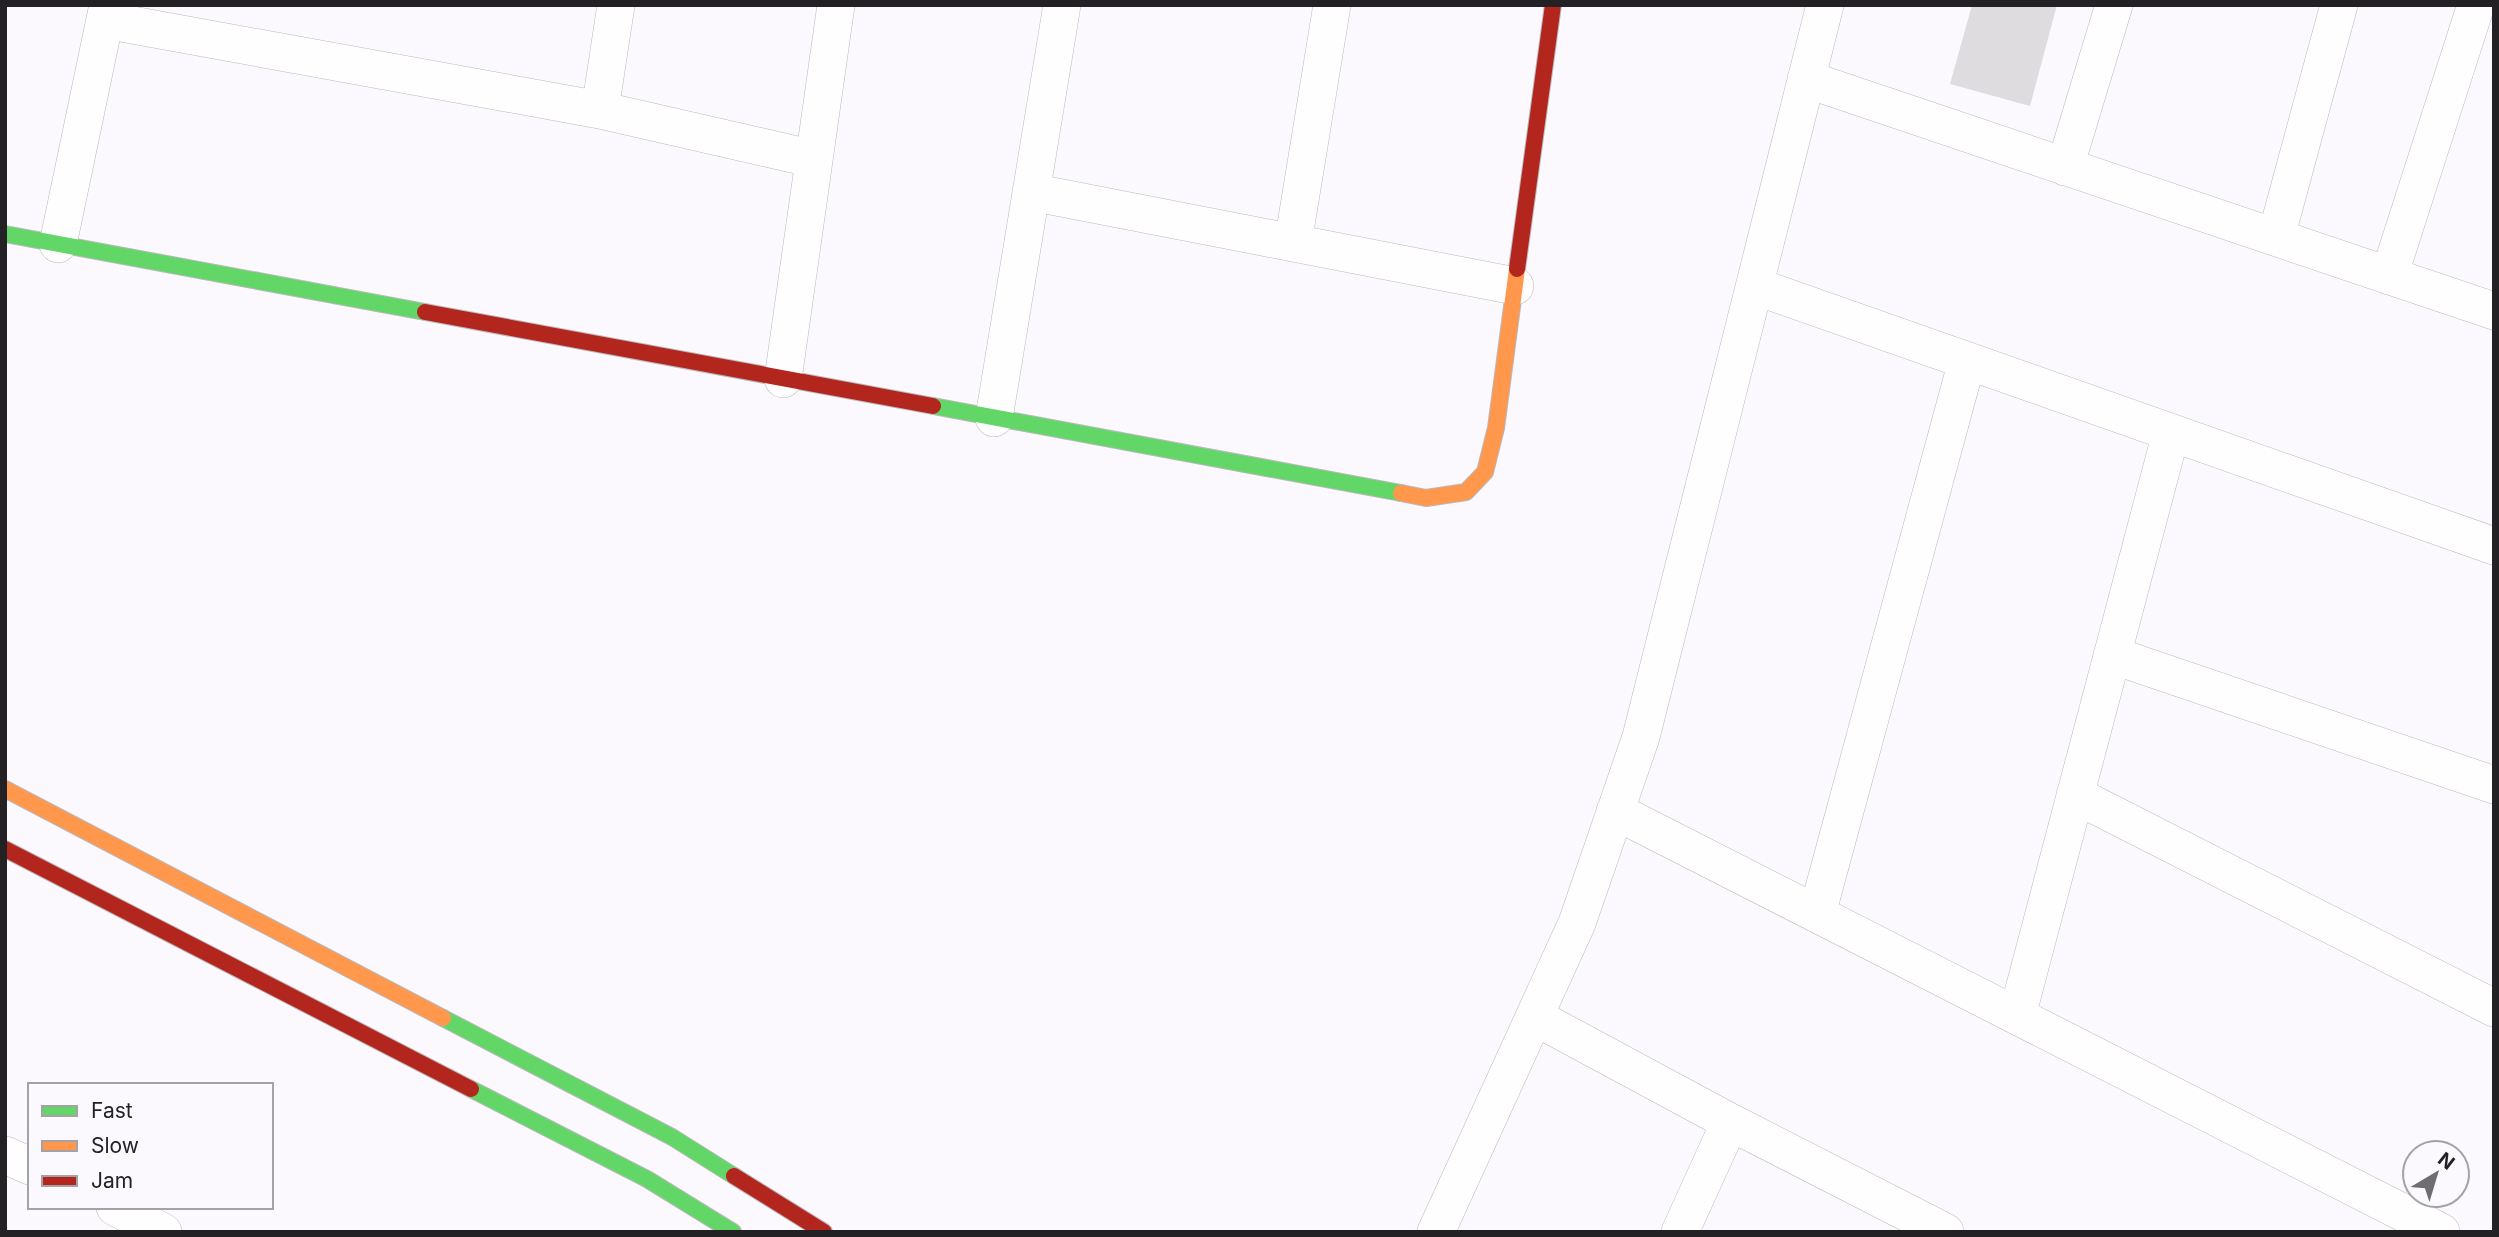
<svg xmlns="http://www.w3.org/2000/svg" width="2499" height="1237" font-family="Inter,sans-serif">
	<rect width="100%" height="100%" fill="#fbf9fd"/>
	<path fill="#dedcdf" d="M 1972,5 L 2057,5 L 2030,106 L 1950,84 Z"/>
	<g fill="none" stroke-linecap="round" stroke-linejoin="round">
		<defs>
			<path id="street" d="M 616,5 L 600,110 L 814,159
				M 105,20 L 600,110
				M 1806,79 L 2494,311
				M 2065,167 L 2114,5
				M 1031,192 L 1515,286
				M 2276,237 L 2339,5
				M 1293,243 L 1332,5
				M 58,244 L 108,5
				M 2389,276 L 2476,5
				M 1755,286 L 2494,546
				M 783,379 L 836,5
				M 994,418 L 1062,5
				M 2112,655 L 2494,785
				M 2075,795 L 2494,1008
				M 1615,811 L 2441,1232
				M 1817,914 L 1967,361
				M 2017,1016 L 2171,433
				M 1535,1017 L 1730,1122 L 1680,1232
				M 1730,1122 L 1945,1232
				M 5,1155 L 30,1166
				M 115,1207 L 163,1232
				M 1436,1232 L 1577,923 L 1641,737 L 1825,5"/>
			<path id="fast" d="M 5,234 L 425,312
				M 933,406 L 1401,493
				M 443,1018 L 672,1137 L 734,1176
				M 471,1089 L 647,1179 L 733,1232"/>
			<path id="slow" d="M 1401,493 L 1426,498 L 1466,492 L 1485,472 L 1496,428 L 1517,269
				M 5,789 L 443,1018"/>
			<path id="jam" d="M 1517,269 L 1553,5
				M 425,312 L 933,406
				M 5,849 L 471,1089
				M 734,1176 L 824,1232"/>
		</defs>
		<use href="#street" stroke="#bbb9bc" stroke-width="38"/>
		<use href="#fast" stroke="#bbb9bc" stroke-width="18"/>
		<use href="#slow" stroke="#bbb9bc" stroke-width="18"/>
		<use href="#jam" stroke="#bbb9bc" stroke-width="18"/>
		<use href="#street" stroke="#fefeff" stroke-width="37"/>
		<use href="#fast" stroke="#63d668" stroke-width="16"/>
		<use href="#slow" stroke="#ff974d" stroke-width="16"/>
		<use href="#jam" stroke="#b3261e" stroke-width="16"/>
	</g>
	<rect width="2499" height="1237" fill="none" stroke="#232124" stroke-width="14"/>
	<rect x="28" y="1083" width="245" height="126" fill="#fbf8fe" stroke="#a5a2a7" stroke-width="2"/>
	<rect x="42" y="1106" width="35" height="10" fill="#63d668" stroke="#a5a2a7" stroke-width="2"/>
	<text x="91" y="1118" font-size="21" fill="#232124">Fast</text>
	<rect x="42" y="1141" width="35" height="10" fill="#ff974d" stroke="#a5a2a7" stroke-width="2"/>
	<text x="91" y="1153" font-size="21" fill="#232124">Slow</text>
	<rect x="42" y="1176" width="35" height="10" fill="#b3261e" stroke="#a5a2a7" stroke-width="2"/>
	<text x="91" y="1188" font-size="21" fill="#232124">Jam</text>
	<g transform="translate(2436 1174) rotate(38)"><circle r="33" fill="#fbf8fe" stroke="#a5a2a7" stroke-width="2"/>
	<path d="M0-5L12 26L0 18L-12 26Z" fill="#6f6d70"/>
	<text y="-10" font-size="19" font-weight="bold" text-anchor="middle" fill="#232124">N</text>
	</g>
</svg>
